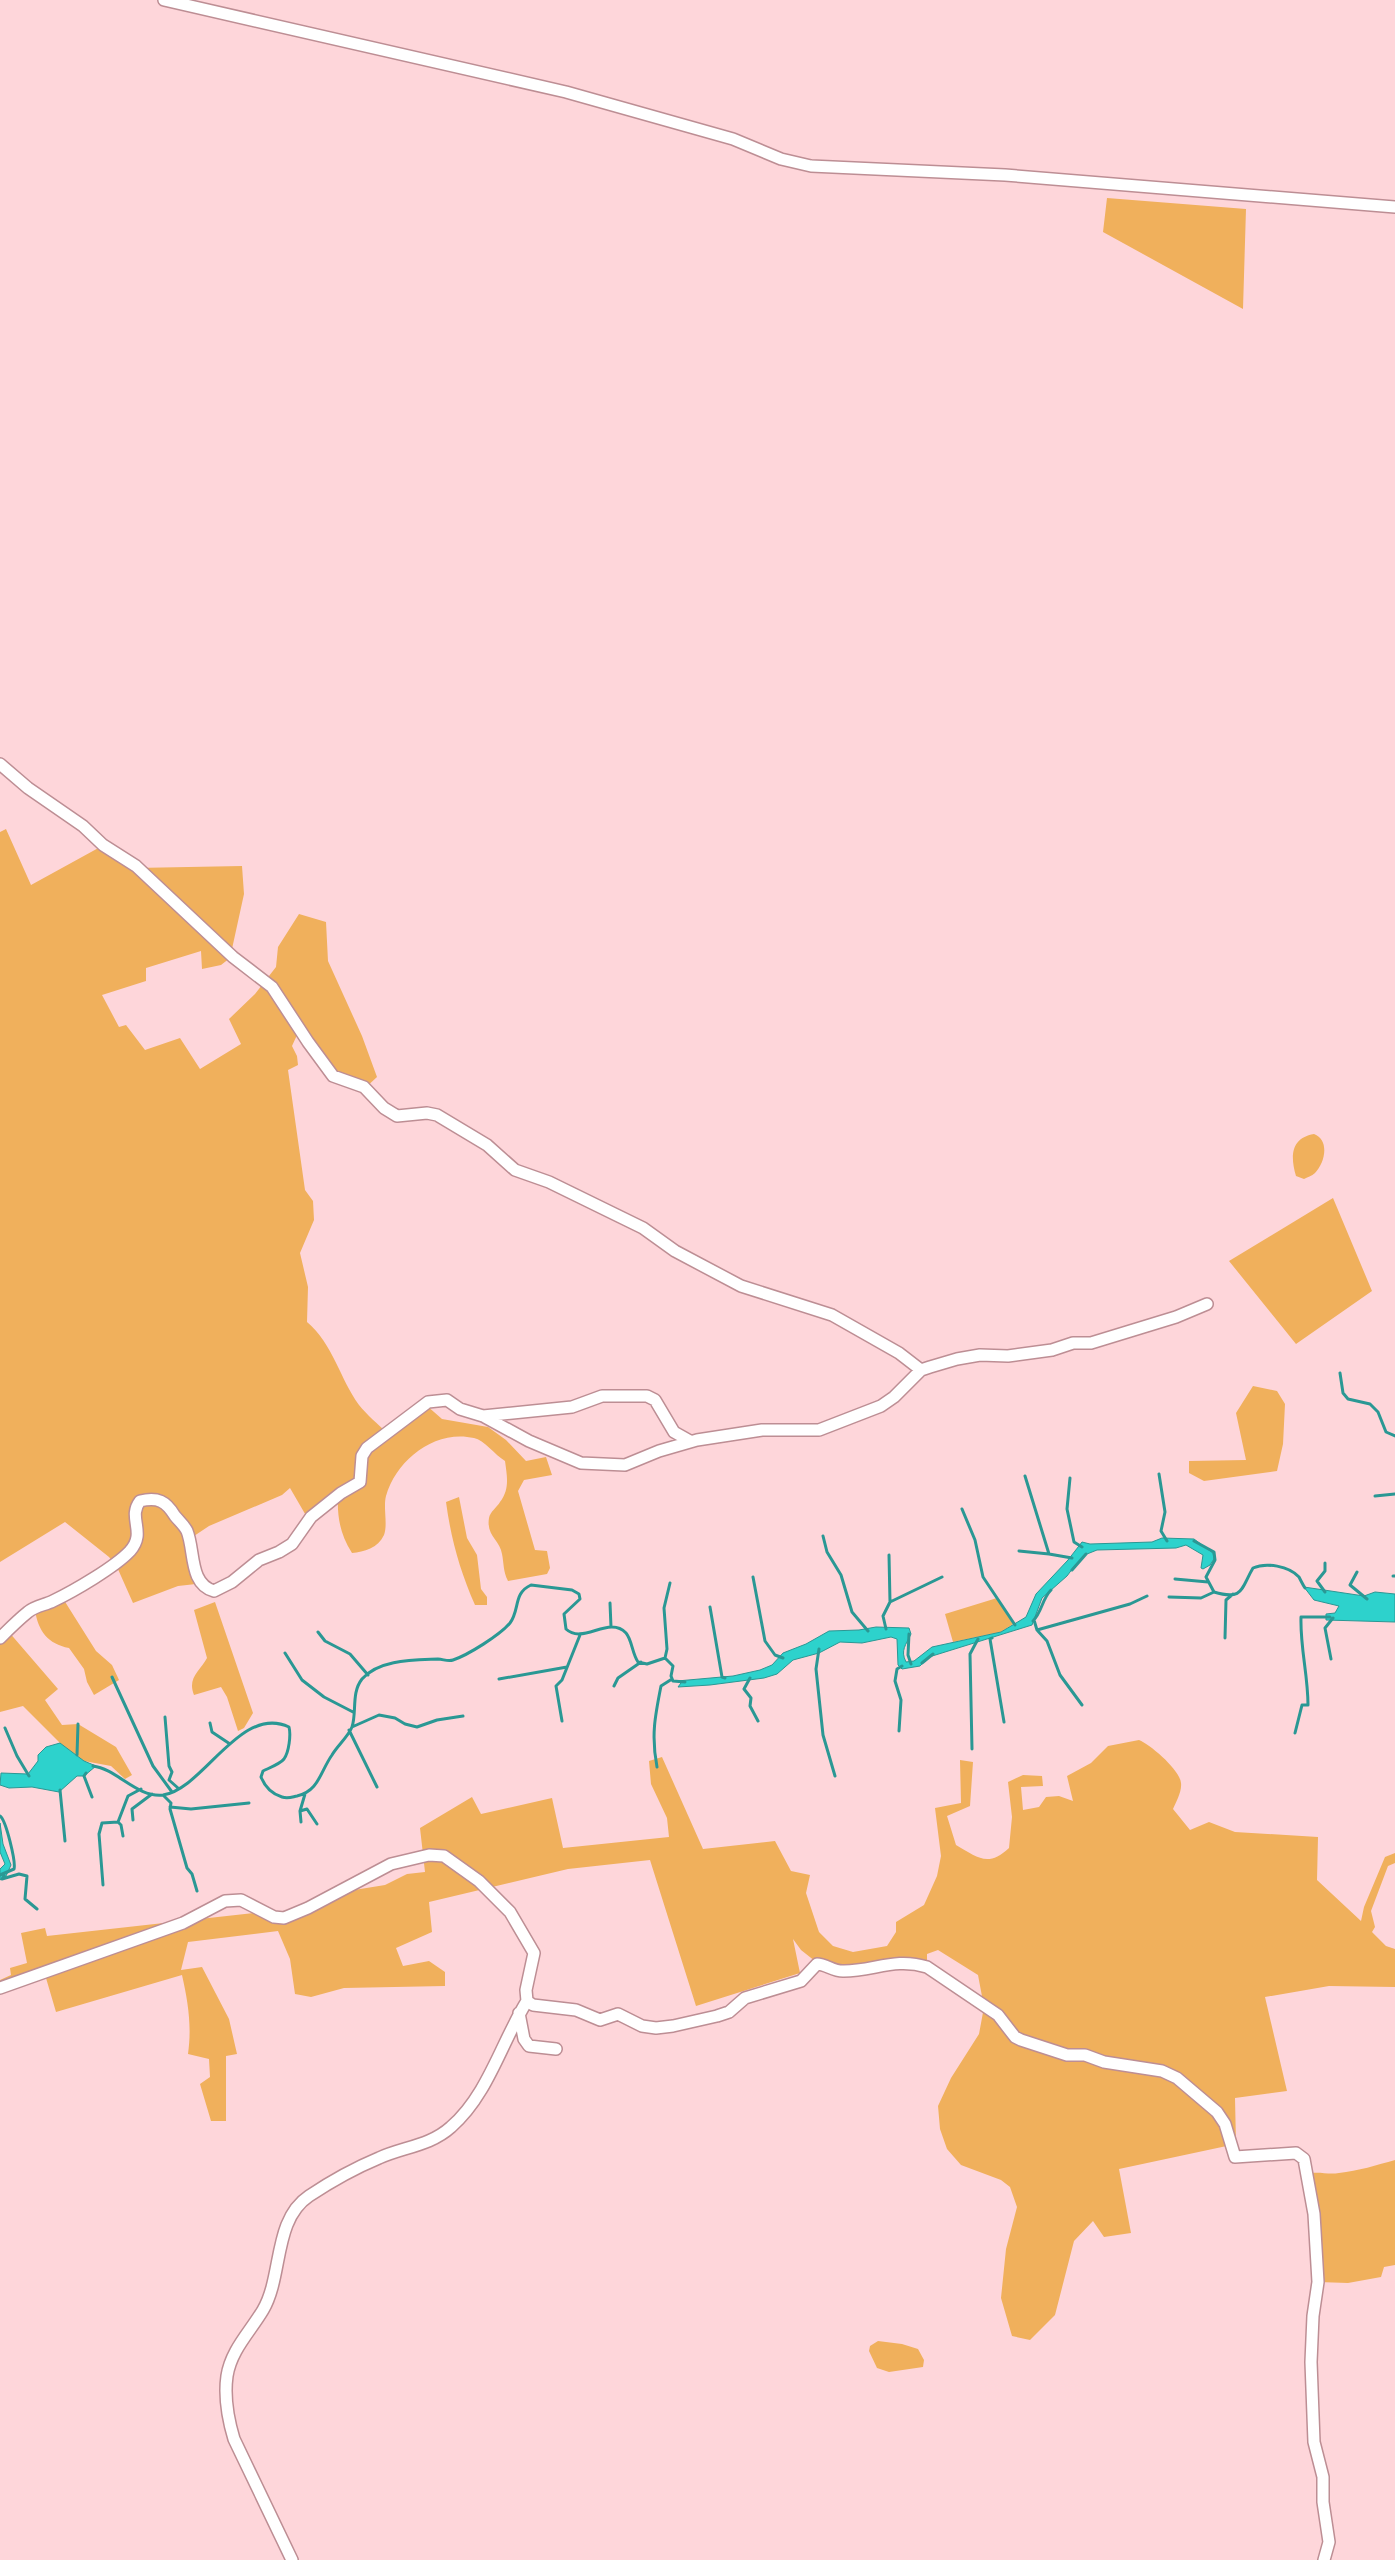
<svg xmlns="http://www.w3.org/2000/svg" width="1395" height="2560" font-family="Lato,sans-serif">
	<rect width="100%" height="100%" fill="#fed6da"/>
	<path fill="#f0b05c" d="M 1107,198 L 1246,209 L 1243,309 L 1103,232 Z
		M 6,829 L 31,885 L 102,846 L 135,868 L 242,866 L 244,894 L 230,958 L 221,965 L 202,969 L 201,951 L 146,968 L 146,981 L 102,995 L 119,1027 L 126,1025 L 145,1050 L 180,1038 L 200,1069 L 241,1044 L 229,1019 L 255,994 L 276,967 L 278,947 L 299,914 L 326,922 L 328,961 L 362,1036 L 377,1077 L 363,1090 L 347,1084 L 297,1035 L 292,1046 L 297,1056 L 298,1065 L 288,1070 L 305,1190 L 313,1201 L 314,1220 L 300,1253 L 308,1287 L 307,1322 C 333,1344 340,1379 359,1405 C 367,1415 378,1424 387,1433 L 426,1405 L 442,1419 L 488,1427 L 506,1440 L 526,1461 L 546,1457 L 552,1475 L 524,1480 L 518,1491 L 535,1550 L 547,1551 L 550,1568 L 547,1574 L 508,1581 C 503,1571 504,1564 502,1554 C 500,1540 486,1536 489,1518 C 490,1512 497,1507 500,1502 C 510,1489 507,1476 505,1461 C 495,1455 484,1440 474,1438 C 435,1429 396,1460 386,1496 C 383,1508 388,1524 384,1535 C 378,1548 364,1552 352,1553 C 340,1534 337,1517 338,1495 L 308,1519 L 290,1488 L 282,1495 L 209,1526 L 191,1538 L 204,1576 L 196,1584 L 178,1586 L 133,1603 L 117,1567 L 109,1557 L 65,1522 L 0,1562 L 0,832 Z
		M 1314,1134 C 1330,1140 1325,1163 1315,1173 C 1312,1176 1307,1177 1304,1179 L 1296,1176 C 1290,1156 1291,1138 1314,1134 Z
		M 1333,1198 L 1372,1291 L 1296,1344 L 1229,1261 Z
		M 1253,1386 L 1277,1391 L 1285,1404 L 1283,1444 L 1277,1471 L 1204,1481 L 1189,1473 L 1189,1461 L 1246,1460 L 1236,1413 Z
		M 459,1497 L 467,1538 L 477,1555 L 481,1589 L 487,1597 L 487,1605 L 475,1605 C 460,1571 451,1539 446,1502 Z
		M 62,1597 L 96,1651 L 112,1665 L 119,1680 L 94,1695 L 87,1682 L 84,1669 L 69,1648 C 48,1644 38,1631 35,1610 Z
		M 997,1598 L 1013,1624 L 1001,1632 L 953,1642 L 945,1614 Z
		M 215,1602 L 253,1713 L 244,1728 L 238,1731 L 227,1697 L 221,1687 L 194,1695 C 187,1678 200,1671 207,1658 L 194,1610 Z
		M 8,1631 L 58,1689 L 45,1700 L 62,1725 L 78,1724 L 116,1747 L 132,1775 L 125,1779 L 111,1766 L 84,1761 L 60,1743 L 23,1706 L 0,1712 L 0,1639 Z
		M 1139,1740 C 1151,1745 1180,1770 1181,1783 C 1182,1792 1176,1802 1173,1809 L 1190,1830 L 1209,1822 L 1235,1832 L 1318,1837 L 1317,1880 L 1361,1921 L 1364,1907 L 1385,1857 L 1395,1853 L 1395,1863 L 1388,1866 L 1371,1911 L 1375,1927 L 1372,1932 L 1386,1946 L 1395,1949 L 1395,1987 L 1329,1986 L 1265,1997 L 1287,2091 L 1235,2098 L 1236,2144 L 1119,2169 L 1131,2233 L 1104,2237 L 1093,2221 L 1074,2241 L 1055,2315 L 1030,2340 L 1012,2336 L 1001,2298 L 1006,2249 L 1017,2207 L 1010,2187 L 1001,2180 L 961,2165 L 947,2149 L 940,2129 L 938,2106 L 951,2078 L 979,2034 L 984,2007 L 978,1975 L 938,1950 L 927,1954 L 927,1967 L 825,1969 L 801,1950 L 793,1939 L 800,1973 L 696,2006 L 650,1860 L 568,1869 L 429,1902 L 432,1932 L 396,1948 L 403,1966 L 429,1961 L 445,1972 L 445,1986 L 344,1988 L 311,1997 L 295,1994 L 290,1959 L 278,1931 L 188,1942 L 181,1970 L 202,1967 L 229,2019 L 237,2054 L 226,2056 L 226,2121 L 211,2121 L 200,2084 L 210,2077 L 209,2059 L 188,2054 C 192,2026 188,2002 182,1975 L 56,2012 L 46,1978 L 4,1991 L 0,1980 L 11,1975 L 10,1968 L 27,1963 L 21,1933 L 45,1928 L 47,1936 L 262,1912 L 270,1918 L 348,1891 L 385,1885 L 407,1874 L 425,1872 L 420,1828 L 472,1797 L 481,1814 L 552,1798 L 563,1848 L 669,1837 L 667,1818 L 651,1784 L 649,1761 L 662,1757 L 703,1849 L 775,1841 L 791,1871 L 810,1875 L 806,1893 L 819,1932 L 833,1946 L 853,1952 L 887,1946 L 896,1932 L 896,1922 L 924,1905 L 937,1876 L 941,1856 L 935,1808 L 961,1803 L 960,1760 L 973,1762 L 970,1806 L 947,1816 L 956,1845 C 977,1857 988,1868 1009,1848 L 1012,1817 L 1008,1782 L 1023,1775 L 1042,1776 L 1043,1786 L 1021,1787 L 1023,1810 L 1039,1807 L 1046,1797 L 1059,1796 L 1073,1801 L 1067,1776 L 1091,1763 L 1108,1746 Z
		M 1395,2160 L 1395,2265 L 1384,2267 L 1381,2277 L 1348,2283 L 1318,2282 L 1307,2174 C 1318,2171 1328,2175 1339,2173 C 1358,2171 1377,2165 1395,2160 Z
		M 878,2341 L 902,2344 L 918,2349 L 924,2360 L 923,2367 L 889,2372 L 877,2368 L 869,2351 L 870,2346 Z"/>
	<path fill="#2dd2cc" stroke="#2a9894" d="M 1162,1538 L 1194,1539 L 1213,1553 L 1214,1559 L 1210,1565 L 1203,1569 L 1201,1568 L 1203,1555 L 1186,1545 L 1176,1548 L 1097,1550 L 1087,1554 L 1076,1564 L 1067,1576 L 1042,1598 L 1032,1625 L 929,1657 L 920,1666 L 902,1669 L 898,1665 L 897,1639 L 891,1637 L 862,1643 L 840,1642 L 819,1653 L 793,1660 L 777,1674 L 764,1678 L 710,1685 L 678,1687 L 681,1683 L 677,1681 L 733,1676 L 760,1670 L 772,1665 L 783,1653 L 806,1644 L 829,1631 L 859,1630 L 876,1627 L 909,1628 L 911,1634 C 906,1645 900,1650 906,1662 L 914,1661 L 932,1647 L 1001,1632 L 1026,1617 L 1036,1594 L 1068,1560 L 1082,1542 L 1090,1544 L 1152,1542 Z
		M 1304,1587 L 1364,1596 L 1375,1592 L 1395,1594 L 1395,1622 L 1326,1620 L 1326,1614 L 1335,1613 L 1339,1606 L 1314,1600 Z
		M 60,1743 L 84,1761 L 96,1766 L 84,1776 L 77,1776 L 59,1792 L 32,1787 L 9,1788 L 0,1785 L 1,1773 L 28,1774 L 38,1761 L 38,1755 L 46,1747 Z
		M 0,1823 L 3,1844 L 11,1865 L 6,1876 L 0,1880 L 0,1869 L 5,1864 L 0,1852 Z"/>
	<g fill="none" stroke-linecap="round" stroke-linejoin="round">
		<path stroke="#2a9894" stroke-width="3" d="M 1340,1373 L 1343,1393 L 1348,1399 L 1370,1404 L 1378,1412 L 1386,1432 L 1395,1436
			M 1159,1474 L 1165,1512 L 1161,1531 L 1167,1541
			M 1025,1476 L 1049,1554 L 1072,1558
			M 1070,1478 L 1067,1509 L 1074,1542 L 1082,1547
			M 1375,1496 L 1395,1494
			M 962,1509 L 975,1540 L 983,1577 L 1015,1625
			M 823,1536 L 827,1552 L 841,1575 L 852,1612 L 868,1631
			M 1194,1541 L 1214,1552 L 1215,1560 L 1206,1577 L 1214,1592 C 1244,1601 1241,1588 1253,1568 C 1266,1562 1289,1566 1299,1577 C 1301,1581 1303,1585 1305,1588
			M 1019,1551 L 1049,1554
			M 889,1555 L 890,1602
			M 1072,1570 L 1086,1554
			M 1357,1572 L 1350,1585 L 1367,1599
			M 1393,1576 L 1395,1576
			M 753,1577 L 765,1641 L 775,1655 L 783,1658
			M 1175,1579 L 1208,1582
			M 1325,1592 L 1317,1581 L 1325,1571 L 1325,1563
			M 1169,1597 L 1201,1598 L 1214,1592
			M 610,1603 L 611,1627
			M 710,1607 L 722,1677 L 725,1678
			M 1034,1620 L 1037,1630 L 1047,1641 L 1060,1675 L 1082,1705
			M 1033,1621 C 1042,1612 1042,1599 1051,1590
			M 886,1629 L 883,1616 L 890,1602 L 942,1577
			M 1037,1630 L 1130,1604 L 1147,1596
			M 318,1632 L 325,1641 L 350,1654 L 368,1675
			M 909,1634 L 908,1655 L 911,1664
			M 992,1638 L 990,1639 L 1004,1722
			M 1225,1638 L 1226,1600 L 1233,1594
			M 819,1649 L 816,1669 L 823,1735 L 835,1776
			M 285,1653 L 302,1680 L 324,1697 L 353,1712
			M 665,1658 L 667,1649 L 664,1608 L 670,1583
			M 1331,1659 L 1325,1628 L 1333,1618
			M 922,1663 L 933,1654
			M 112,1677 L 153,1766 L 172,1792
			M 750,1678 L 744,1689 L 751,1698 L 750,1706 L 758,1721
			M 499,1679 L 567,1667
			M 614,1686 L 618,1678 L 641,1662
			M 165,1717 L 169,1766 L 172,1772 L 169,1780 L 178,1788
			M 562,1721 L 556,1686 L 562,1680 L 580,1635
			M 210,1723 L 212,1732 L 230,1744
			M 352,1727 L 379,1715 L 395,1718 L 405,1724 L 417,1727 L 437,1720 L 463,1716
			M 5,1728 L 17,1756 L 29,1776
			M 349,1730 L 377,1787
			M 899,1731 L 901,1700 L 895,1681 L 897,1669 L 902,1666
			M 1295,1733 L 1302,1705 L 1308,1705 C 1308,1675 1300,1647 1301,1617 L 1330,1617
			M 972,1749 L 970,1654 L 978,1639
			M 77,1755 L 78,1724
			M 93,1766 C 117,1769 137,1798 163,1795 C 204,1789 240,1704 289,1727 C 291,1735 289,1752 284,1759 C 280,1764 269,1768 263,1771 L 261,1777 C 265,1787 272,1794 282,1797 C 288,1799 292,1797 297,1796 C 319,1791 320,1772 332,1755 C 337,1746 348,1737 352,1727 C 357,1712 351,1693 362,1679 C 379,1659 415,1660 438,1659 C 443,1659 448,1662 453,1660 C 468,1655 500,1635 510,1623 C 520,1610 513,1593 531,1585 L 572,1590 L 579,1594 L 580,1599 L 564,1614 L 566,1629 C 583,1645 609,1615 626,1633 C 632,1640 632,1653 638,1662 L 647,1664 L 665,1658 L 673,1666 L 671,1676 L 673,1681 L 685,1682
			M 657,1767 C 651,1736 655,1716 661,1686 L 672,1679
			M 86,1773 L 84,1776 L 92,1797
			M 60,1790 L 65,1841
			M 163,1795 L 171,1803 L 170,1809 L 187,1868 L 192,1874 L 197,1891
			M 170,1807 L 191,1809 L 249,1803
			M 300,1811 L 307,1809 L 317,1824
			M 0,1816 C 6,1820 16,1862 14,1869 L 0,1875
			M 133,1820 L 132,1809 L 152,1794
			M 118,1822 L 121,1825 L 123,1836
			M 301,1822 L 300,1811 L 305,1794
			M 4,1876 L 2,1879 L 19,1874 L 27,1876 L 25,1899 L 37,1909
			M 103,1885 L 99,1834 L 102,1823 L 118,1822 L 128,1796 L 141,1789"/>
		<defs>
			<path id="minor" d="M 164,0 L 566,92 L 733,139 L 781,159 L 811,166 L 1005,175 L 1395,207
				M 0,764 L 28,788 L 83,826 L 103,845 L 136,866 L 233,957 L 272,987 L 308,1042 L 333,1076 L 364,1087 L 384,1108 L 397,1116 L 427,1113 L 437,1115 L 487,1145 L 515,1170 L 549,1182 L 643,1228 L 675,1251 L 741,1286 L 832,1315 L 899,1353 L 921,1370
				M 483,1416 L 572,1407 L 602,1396 L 647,1396 L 655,1400 L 674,1432 L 690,1441
				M 0,1638 C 9,1629 18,1620 28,1612 C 35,1606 45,1605 53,1601 C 74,1591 115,1567 130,1551 C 147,1532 127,1518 140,1501 C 158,1497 166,1501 175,1516 C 179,1521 184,1525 187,1531 C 195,1551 189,1584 214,1591 L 232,1582 L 259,1560 L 279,1552 L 292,1544 L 311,1517 L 341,1493 L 360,1482 L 362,1456 L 367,1448 L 428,1402 L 447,1400 L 460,1409 L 483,1416 L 529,1441 L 581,1463 L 625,1465 L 659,1451 L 697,1440 L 762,1430 L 819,1430 L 881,1406 L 894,1397 L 921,1370 L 930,1367 L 957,1359 L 980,1355 L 1008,1356 L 1052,1350 L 1073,1343 L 1091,1343 L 1176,1317 L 1207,1304
				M 0,1988 L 183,1923 L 225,1901 L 241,1900 L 274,1917 L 284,1918 L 308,1908 L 391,1864 L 429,1855 L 444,1856 L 479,1881 L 510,1912 L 534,1953 L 526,1990 L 527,2001 L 533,2005 L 576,2010 L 600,2020 L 618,2014 L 642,2026 L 656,2028 L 673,2026 L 717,2016 L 729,2012 L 745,1998 L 801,1981 L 817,1964 C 826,1964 834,1972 844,1971 C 874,1971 895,1957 927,1967 L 998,2015 L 1015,2037 L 1021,2040 L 1067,2055 L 1085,2055 L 1104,2062 L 1162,2071 L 1177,2078 L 1217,2112 L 1225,2124 L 1235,2157 L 1296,2153 L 1304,2159 L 1314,2214 L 1318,2282 L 1313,2316 L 1311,2362 L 1314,2442 L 1323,2477 L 1323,2502 L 1329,2542 L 1324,2560
				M 519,2013 L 524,2039 L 529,2046 L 556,2049
				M 292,2560 L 234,2439 C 228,2419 224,2397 227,2376 C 231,2350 250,2332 263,2310 C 283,2276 273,2220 309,2196 C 330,2182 355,2168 379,2158 C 403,2147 430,2146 451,2127 C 488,2095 502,2041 527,2001"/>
		</defs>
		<use href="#minor" stroke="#bd8e94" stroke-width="14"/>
		<use href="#minor" stroke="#fff" stroke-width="11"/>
	</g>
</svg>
